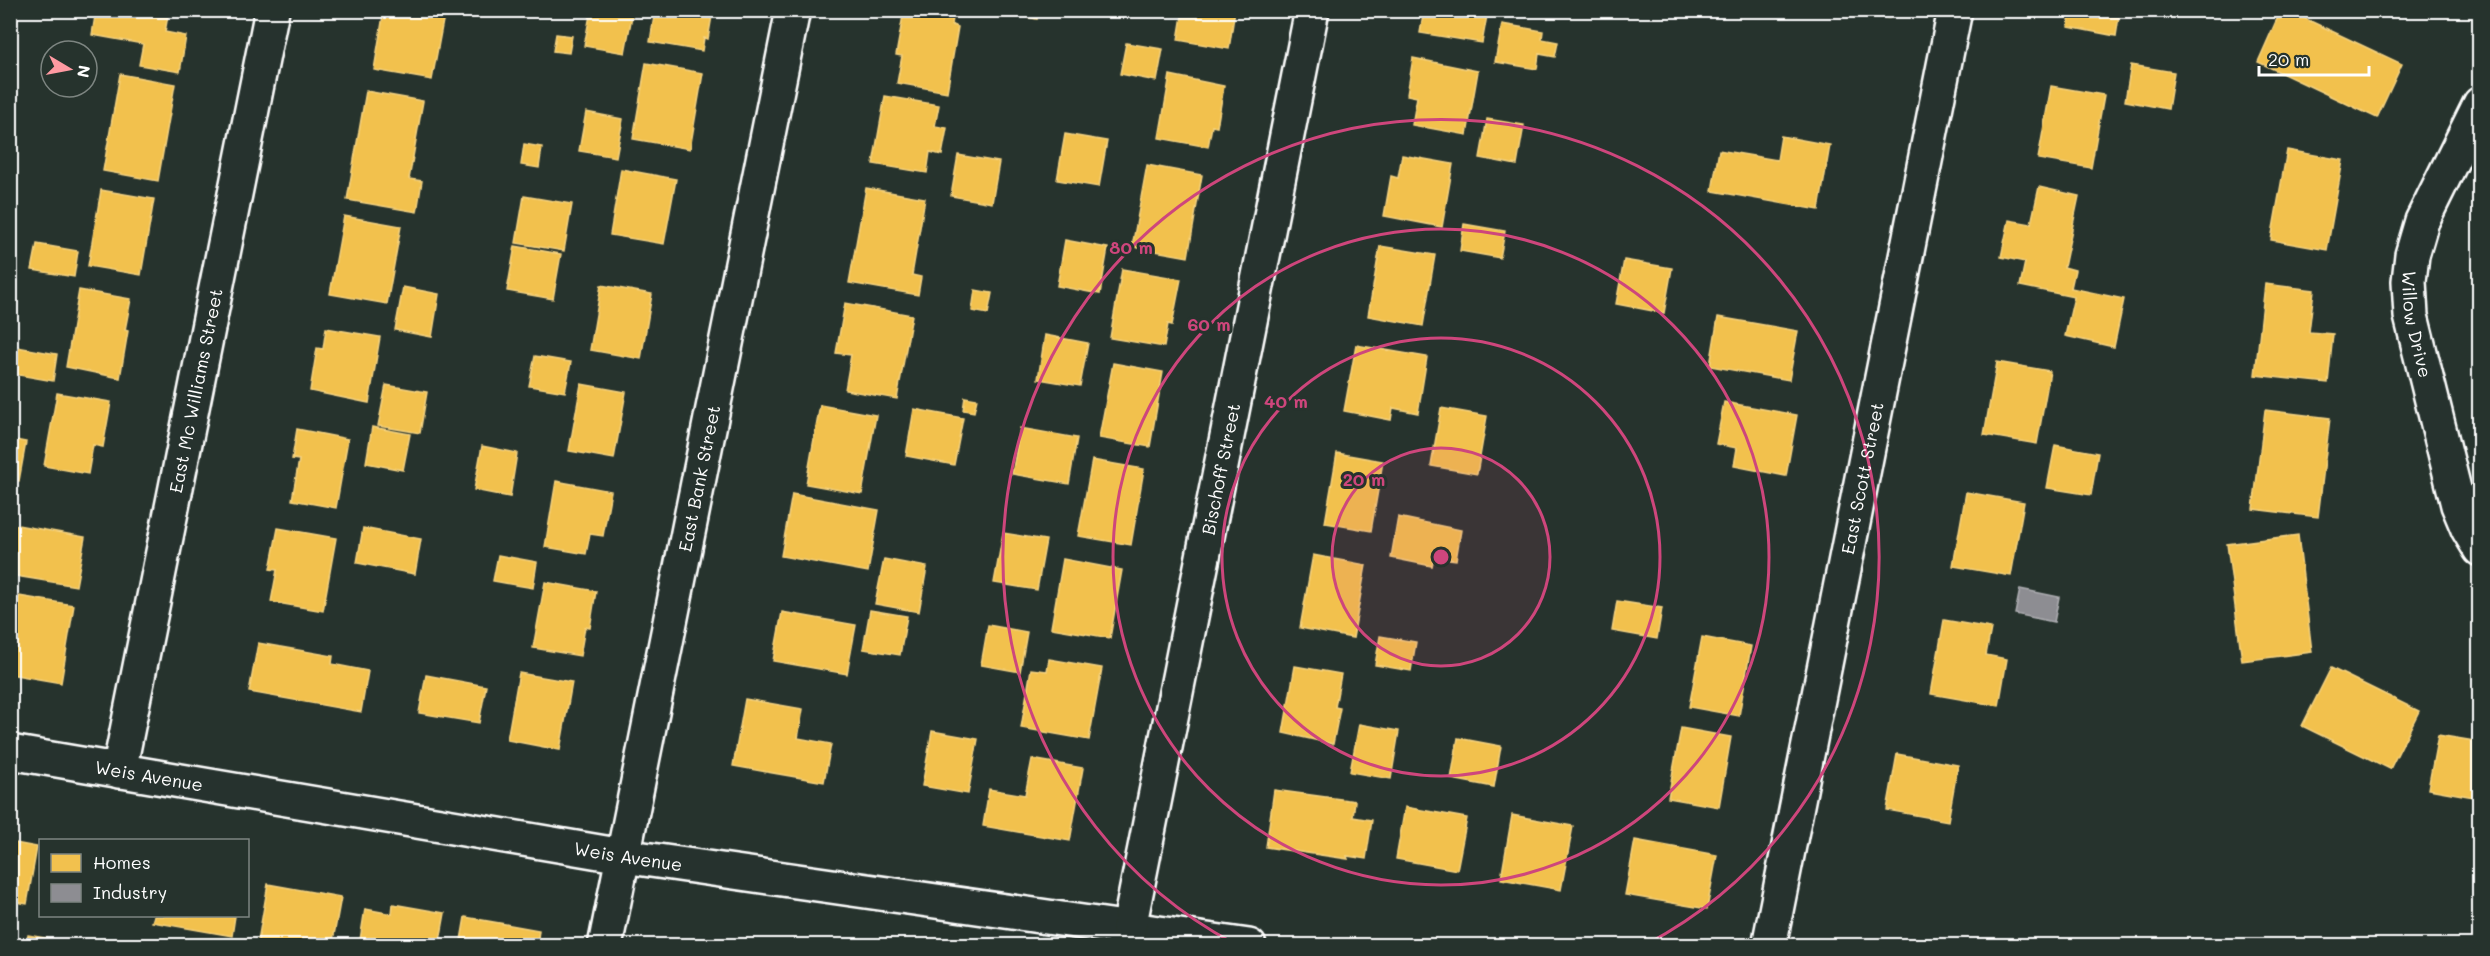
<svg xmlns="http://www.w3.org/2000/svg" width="2490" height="956" font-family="Mali,sans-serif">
	<rect width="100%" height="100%" fill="#26332d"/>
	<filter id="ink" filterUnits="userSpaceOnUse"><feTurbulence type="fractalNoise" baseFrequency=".0167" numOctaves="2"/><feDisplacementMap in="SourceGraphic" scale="12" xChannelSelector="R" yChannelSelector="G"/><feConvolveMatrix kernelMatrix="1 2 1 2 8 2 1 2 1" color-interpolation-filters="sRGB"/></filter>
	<g filter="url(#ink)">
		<path fill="#f2c14e" stroke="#f6d483" stroke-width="1.5" d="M 96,10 L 169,10 L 165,32 L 186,36 L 180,72 L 139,65 L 143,44 L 92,35 Z
			M 384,10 L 445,10 L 432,80 L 374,70 Z
			M 591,10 L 632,16 L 625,53 L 584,46 Z
			M 655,10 L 713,10 L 708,39 L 704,38 L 702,51 L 650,42 Z
			M 904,10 L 954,10 L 952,25 L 958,27 L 947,92 L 897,83 L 902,56 L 896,55 Z
			M 995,10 L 1038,10 L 1037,19 Z
			M 1183,10 L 1235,10 L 1229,49 L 1178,40 Z
			M 1424,10 L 1488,10 L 1482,43 L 1420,33 Z
			M 1848,10 L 1890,10 L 1889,18 Z
			M 2071,10 L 2120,10 L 2116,36 L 2068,27 Z
			M 2281,10 L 2287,10 L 2402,64 L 2377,118 L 2258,62 Z
			M 1502,24 L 1543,31 L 1542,39 L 1558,42 L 1555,57 L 1539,54 L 1537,69 L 1495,62 Z
			M 556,34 L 572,36 L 569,53 L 553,51 Z
			M 1126,43 L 1163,49 L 1157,81 L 1120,74 Z
			M 1413,58 L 1478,71 L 1467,135 L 1412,125 L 1417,97 L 1407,95 Z
			M 646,63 L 703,73 L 690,149 L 633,139 Z
			M 2131,65 L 2174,72 L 2168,109 L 2125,101 Z
			M 120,74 L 175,84 L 158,181 L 103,171 Z
			M 1170,75 L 1224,86 L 1217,127 L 1212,126 L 1208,147 L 1159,138 Z
			M 2051,86 L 2104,95 L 2091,168 L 2038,159 Z
			M 366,91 L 423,101 L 409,179 L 422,181 L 417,212 L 347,200 Z
			M 885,96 L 939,105 L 935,126 L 947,128 L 942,155 L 930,152 L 927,173 L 873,164 Z
			M 586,112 L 623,119 L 616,157 L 579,151 Z
			M 1487,119 L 1524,125 L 1517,165 L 1480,158 Z
			M 1065,134 L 1107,141 L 1099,187 L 1057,180 Z
			M 1781,136 L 1830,145 L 1819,210 L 1712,191 L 1719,150 L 1777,160 Z
			M 524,144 L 542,147 L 539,168 L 521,165 Z
			M 2287,150 L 2343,160 L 2327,250 L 2271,240 Z
			M 958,155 L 999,162 L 992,203 L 951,196 Z
			M 1402,155 L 1453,164 L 1442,227 L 1384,216 L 1391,176 L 1398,178 Z
			M 1147,165 L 1202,175 L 1188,257 L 1132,247 Z
			M 621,169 L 676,179 L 664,244 L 610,235 Z
			M 2039,187 L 2079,196 L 2064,267 L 2075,270 L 2071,288 L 2124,299 L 2114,347 L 2065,336 L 2074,297 L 2020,286 L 2025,262 L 2001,257 L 2009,220 L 2031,224 Z
			M 866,188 L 925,198 L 912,275 L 921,277 L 918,295 L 849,283 Z
			M 101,190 L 154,199 L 141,275 L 88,266 Z
			M 524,196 L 572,204 L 564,251 L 516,243 Z
			M 344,216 L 401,226 L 387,304 L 330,294 Z
			M 1464,224 L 1505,231 L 1500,258 L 1460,251 Z
			M 1065,240 L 1108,248 L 1100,294 L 1057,286 Z
			M 37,244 L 78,251 L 74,277 L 32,270 Z
			M 515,246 L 561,254 L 553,299 L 507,291 Z
			M 1380,246 L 1435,255 L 1423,326 L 1368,316 Z
			M 1624,260 L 1672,268 L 1664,313 L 1616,304 Z
			M 1122,269 L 1181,279 L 1172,325 L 1168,324 L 1164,347 L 1110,338 Z
			M 2265,284 L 2314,290 L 2309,332 L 2333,334 L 2328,383 L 2255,375 Z
			M 601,285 L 652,294 L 641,359 L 590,350 Z
			M 403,287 L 439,294 L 432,337 L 395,330 Z
			M 79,290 L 131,299 L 125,330 L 128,331 L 120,378 L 66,367 Z
			M 975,290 L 992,293 L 988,314 L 972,311 Z
			M 845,303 L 912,315 L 897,399 L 845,390 L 851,355 L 836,353 Z
			M 1718,317 L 1798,331 L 1789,380 L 1710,366 Z
			M 326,328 L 380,337 L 369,403 L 310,391 L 317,348 L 323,349 Z
			M 1045,335 L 1088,343 L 1080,386 L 1038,379 Z
			M 1356,345 L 1427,357 L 1418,413 L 1393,408 L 1391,420 L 1344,411 Z
			M 17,347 L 57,354 L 53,381 L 13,374 Z
			M 535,356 L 571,362 L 565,392 L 529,386 Z
			M 1997,362 L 2050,371 L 2037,444 L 1984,435 Z
			M 1113,363 L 1163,372 L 1150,447 L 1099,438 Z
			M 581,384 L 626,392 L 614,459 L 569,451 Z
			M 386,385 L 427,392 L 420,433 L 378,426 Z
			M 57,393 L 111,402 L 103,447 L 93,445 L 88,474 L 44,466 Z
			M 965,397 L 977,399 L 974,412 L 963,410 Z
			M 1724,402 L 1797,415 L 1786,476 L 1734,466 L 1737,448 L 1716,444 Z
			M 820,405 L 876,415 L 862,494 L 806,484 Z
			M 1441,408 L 1487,416 L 1477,474 L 1431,466 Z
			M 914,409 L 963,418 L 954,465 L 906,456 Z
			M 2265,410 L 2330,418 L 2318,517 L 2253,509 Z
			M 372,427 L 410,434 L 403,470 L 366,463 Z
			M 1020,428 L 1077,438 L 1069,484 L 1012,474 Z
			M 297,429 L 348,439 L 336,508 L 292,500 L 299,460 L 292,459 Z
			M 10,439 L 26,442 L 19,481 L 10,480 Z
			M 2055,445 L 2098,453 L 2091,495 L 2047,488 Z
			M 482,446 L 517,453 L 510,497 L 474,490 Z
			M 1337,453 L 1383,461 L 1371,531 L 1325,523 Z
			M 1092,460 L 1144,469 L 1131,545 L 1078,536 Z
			M 556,481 L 611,491 L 603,536 L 590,534 L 586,554 L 545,547 Z
			M 10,484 L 16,485 L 10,515 Z
			M 1966,492 L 2024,502 L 2011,576 L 1953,566 Z
			M 792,494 L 879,510 L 868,572 L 781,556 Z
			M 1398,517 L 1461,530 L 1456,560 L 1434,557 L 1432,566 L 1391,558 Z
			M 12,524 L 85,537 L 76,586 L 10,575 Z
			M 278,528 L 336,538 L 323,611 L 271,602 L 277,570 L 270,569 Z
			M 363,528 L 421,539 L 415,574 L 357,563 Z
			M 1003,533 L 1046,540 L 1037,590 L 994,583 Z
			M 2298,535 L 2312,652 L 2242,661 L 2227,544 Z
			M 498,555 L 537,562 L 533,588 L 493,581 Z
			M 1313,555 L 1366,565 L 1353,638 L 1300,628 Z
			M 884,559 L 927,567 L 919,612 L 875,604 Z
			M 1063,559 L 1122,570 L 1110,638 L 1051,628 Z
			M 545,582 L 596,591 L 590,628 L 585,627 L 580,656 L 533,648 Z
			M 19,596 L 74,605 L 61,683 L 10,674 L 10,642 Z
			M 1617,601 L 1662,608 L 1657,639 L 1612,631 Z
			M 870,610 L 907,616 L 900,655 L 863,649 Z
			M 782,612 L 856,625 L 847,674 L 773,661 Z
			M 1944,620 L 1991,628 L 1986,655 L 2007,659 L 1999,706 L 1931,694 Z
			M 988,625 L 1027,632 L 1020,672 L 981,665 Z
			M 1380,636 L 1416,642 L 1411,671 L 1375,665 Z
			M 1702,637 L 1751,646 L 1739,716 L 1689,707 Z
			M 258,643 L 333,656 L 332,664 L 368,671 L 361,712 L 249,692 Z
			M 1049,659 L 1102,668 L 1089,740 L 1021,728 L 1031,669 L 1047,671 Z
			M 1295,666 L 1341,674 L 1335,707 L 1340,708 L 1333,744 L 1283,733 Z
			M 2331,668 L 2419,711 L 2390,769 L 2302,726 Z
			M 519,673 L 572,682 L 560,750 L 507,740 Z
			M 426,675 L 486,686 L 479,723 L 419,713 Z
			M 745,699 L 803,709 L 798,738 L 831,744 L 824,782 L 733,766 Z
			M 1359,724 L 1399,731 L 1391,779 L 1350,772 Z
			M 1681,728 L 1731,737 L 1719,807 L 1668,798 Z
			M 932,731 L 978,739 L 968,794 L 922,786 Z
			M 2438,735 L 2480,742 L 2480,798 L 2428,789 Z
			M 1458,738 L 1501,746 L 1494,787 L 1451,779 Z
			M 1897,754 L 1958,765 L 1948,821 L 1887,810 Z
			M 1032,759 L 1083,768 L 1070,841 L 983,826 L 989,789 L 1025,795 Z
			M 1274,790 L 1355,801 L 1353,817 L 1372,820 L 1366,859 L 1347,856 L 1348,859 L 1266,847 Z
			M 1405,807 L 1467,818 L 1457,870 L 1396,859 Z
			M 1512,815 L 1573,826 L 1561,890 L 1501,879 Z
			M 1635,840 L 1717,855 L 1707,909 L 1625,895 Z
			M 10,842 L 37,847 L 27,904 L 10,901 Z
			M 268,884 L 341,897 L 332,946 L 285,946 L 258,941 Z
			M 393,904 L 445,913 L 439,946 L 359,946 L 365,909 L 392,914 Z
			M 154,916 L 235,916 L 232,936 L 152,922 Z
			M 465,917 L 539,930 L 537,946 L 460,946 Z
			M 28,935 L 67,942 L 66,946 L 26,946 Z"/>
		<path fill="#8d8d92" stroke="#afafb3" stroke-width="1.5" d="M 2020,589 L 2059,597 L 2054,622 L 2015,614 Z"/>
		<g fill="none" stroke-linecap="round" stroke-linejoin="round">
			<defs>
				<g id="minor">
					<path id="s1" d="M 2480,104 L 2422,221 L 2412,255 L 2409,281 L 2411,316 L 2458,505 L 2468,529 L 2480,549"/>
					<path id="s2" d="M 10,752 L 623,856 L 1249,946"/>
					<path id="s3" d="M 119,771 L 272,10"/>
					<path id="s4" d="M 1129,928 L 1312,10"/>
					<path id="s5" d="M 605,946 L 793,10"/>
					<path id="s6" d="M 1769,946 L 1955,10"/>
				</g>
			</defs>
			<use href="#minor" stroke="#fff" stroke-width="38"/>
			<use href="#minor" stroke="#26332d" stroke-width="33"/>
		</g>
	</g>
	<circle cx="1441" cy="557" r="109" fill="#ce467c" fill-opacity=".12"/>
	<g fill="none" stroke="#ce467c" stroke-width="3">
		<circle cx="1441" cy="557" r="109"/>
		<circle cx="1441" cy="557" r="219"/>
		<circle cx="1441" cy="557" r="328"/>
		<path d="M1235 944A438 438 0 1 1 1647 944"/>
	</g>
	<g text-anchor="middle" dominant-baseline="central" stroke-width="6" stroke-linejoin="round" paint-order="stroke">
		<g font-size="18" fill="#fff" stroke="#26332d">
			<text stroke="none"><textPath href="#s1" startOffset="236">Willow Drive</textPath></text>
			<text stroke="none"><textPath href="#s3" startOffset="388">East Mc Williams Street</textPath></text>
			<text stroke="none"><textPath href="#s4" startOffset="468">Bischoff Street</textPath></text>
			<text stroke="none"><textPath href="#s5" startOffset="477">East Bank Street</textPath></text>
			<text stroke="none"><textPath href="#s6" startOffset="477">East Scott Street</textPath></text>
			<text stroke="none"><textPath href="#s2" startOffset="141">Weis Avenue</textPath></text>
			<text stroke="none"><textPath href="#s2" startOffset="627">Weis Avenue</textPath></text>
		</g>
	</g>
	<circle cx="1441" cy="557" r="9" fill="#ce467c" stroke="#26332d" stroke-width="3"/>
	<g font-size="18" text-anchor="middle" font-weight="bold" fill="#ce467c" stroke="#26332d" stroke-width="6" stroke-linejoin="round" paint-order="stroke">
		<text x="1131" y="254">80 m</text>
		<text x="1209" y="331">60 m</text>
		<text x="1286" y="408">40 m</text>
		<text x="1364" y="486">20 m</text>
	</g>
	<rect width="2490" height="956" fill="none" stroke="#26332d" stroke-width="36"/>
	<rect x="18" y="18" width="2454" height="920" fill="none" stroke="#fff" stroke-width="2" filter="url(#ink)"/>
	<rect x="39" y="839" width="210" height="78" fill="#26332d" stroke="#7d8581" stroke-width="1.5"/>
	<rect x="51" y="854" width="30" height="18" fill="#f2c14e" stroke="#7d8581" stroke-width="1.5"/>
	<text x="93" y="869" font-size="18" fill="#ffffff">Homes</text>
	<rect x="51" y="884" width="30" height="18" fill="#8d8d92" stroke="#7d8581" stroke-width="1.5"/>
	<text x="93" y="899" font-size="18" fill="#ffffff">Industry</text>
	<g transform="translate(69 69) rotate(100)"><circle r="28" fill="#26332d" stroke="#7d8581" stroke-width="1.5"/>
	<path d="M0-4.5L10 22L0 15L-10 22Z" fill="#ff9aa2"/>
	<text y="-9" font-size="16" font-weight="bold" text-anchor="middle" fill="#ffffff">N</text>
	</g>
	<path d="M2259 66v9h110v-9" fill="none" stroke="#ffffff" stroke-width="3"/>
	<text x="2268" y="66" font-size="18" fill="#ffffff" stroke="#26332d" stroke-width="4.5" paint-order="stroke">20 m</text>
</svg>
